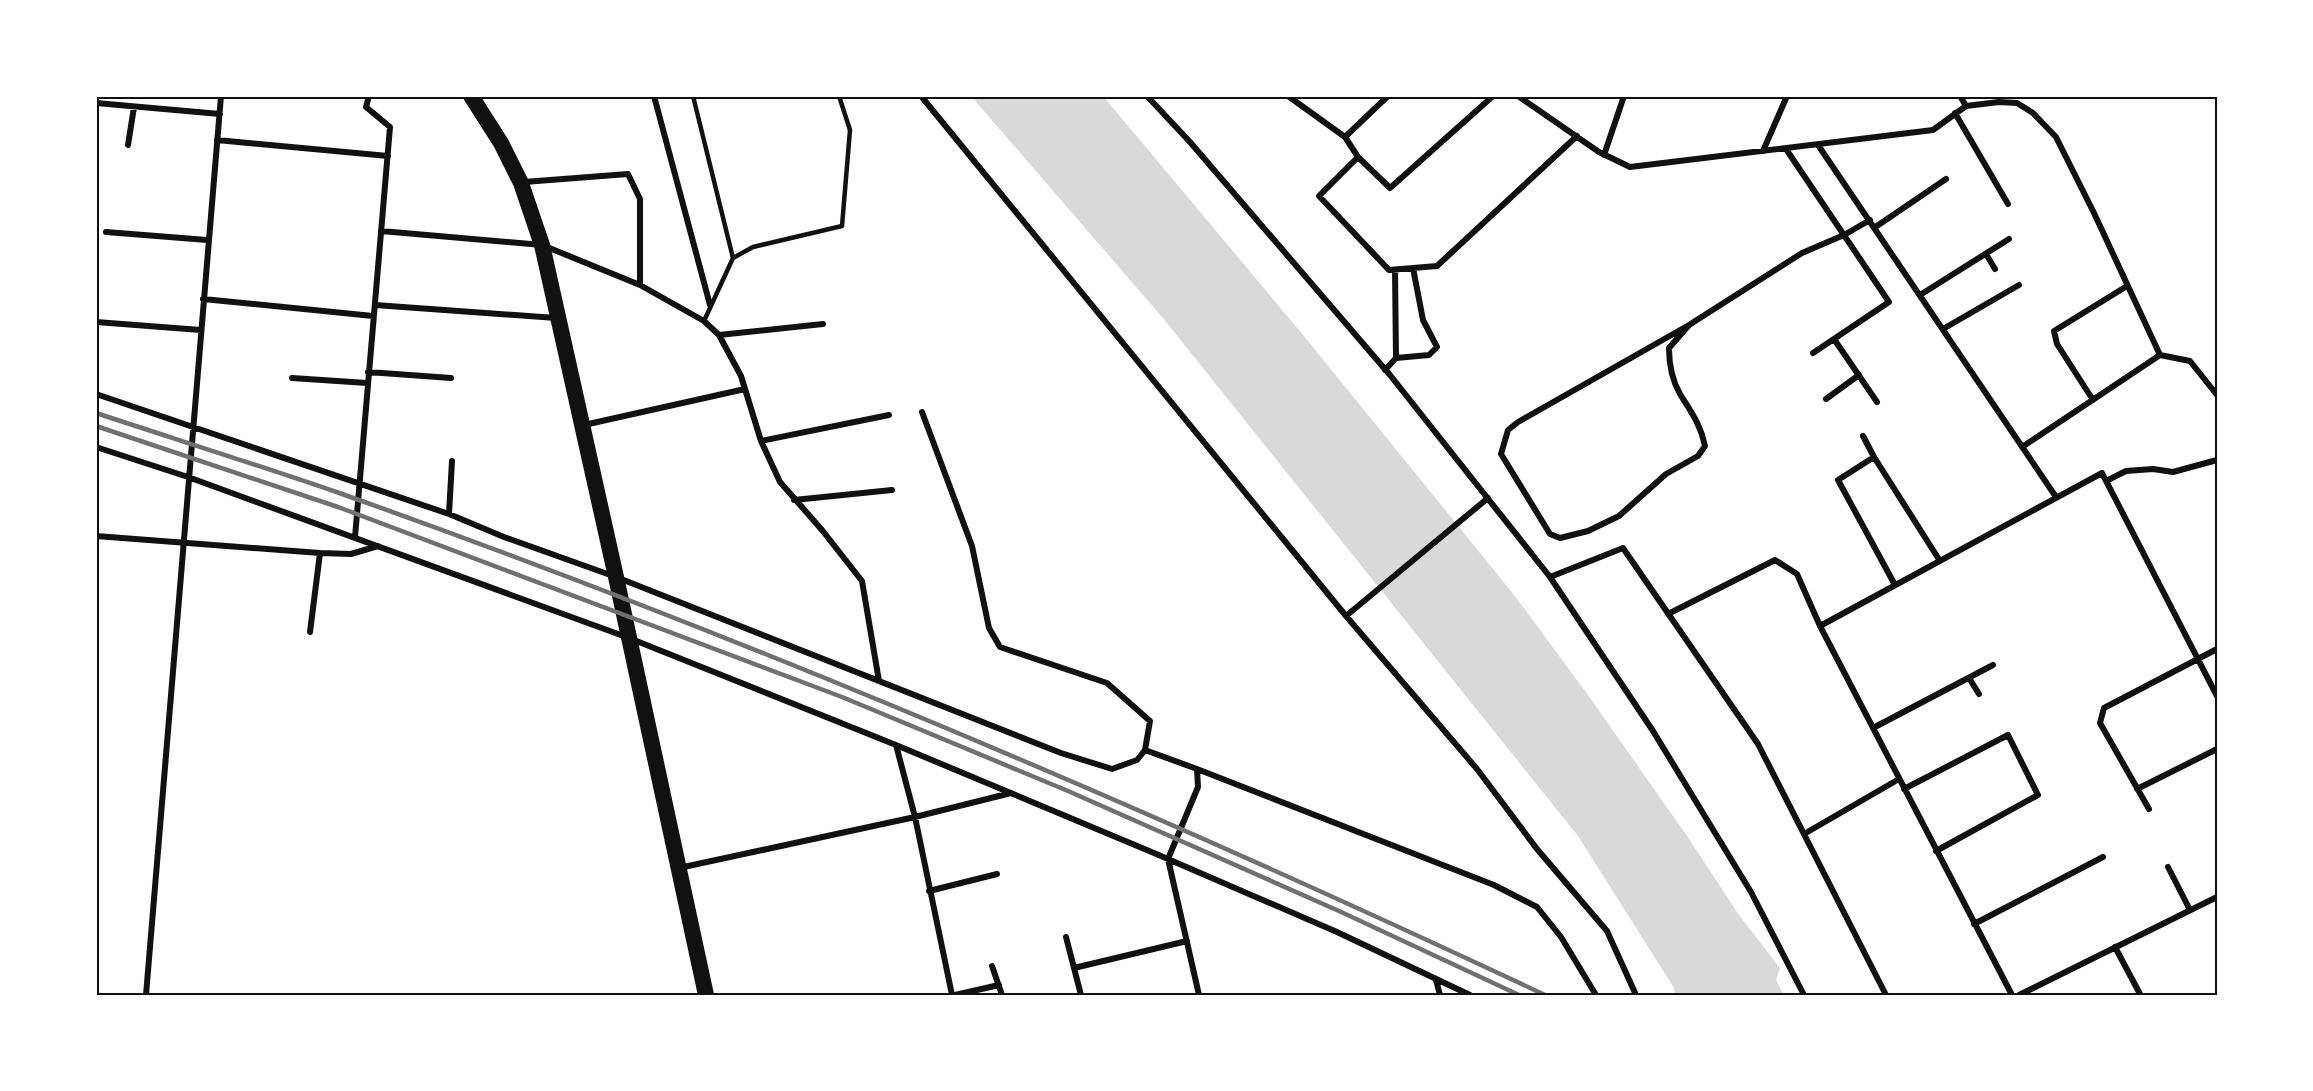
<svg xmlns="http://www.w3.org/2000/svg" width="2313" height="1091" font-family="'IBM Plex Sans',sans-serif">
	<rect width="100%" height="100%" fill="#fff"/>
	<path fill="#d9d9d9" d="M 971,96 L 1103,96 L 1299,330 L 1515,596 L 1588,695 L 1687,836 L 1739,915 L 1780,968 L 1776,980 L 1784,995 L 1675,995 L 1674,988 L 1578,836 L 1162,317 Z"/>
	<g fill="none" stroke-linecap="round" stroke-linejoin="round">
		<path stroke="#111" stroke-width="4.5" d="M 693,96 L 733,258 L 704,321
			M 733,258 L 753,247 L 842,226 L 850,130 L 839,96"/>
		<path stroke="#111" stroke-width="6" d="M 654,96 L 710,305
			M 921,96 L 1346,616 L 1477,769 L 1537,849 L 1607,931 L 1636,995
			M 1147,96 L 1190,142 L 1390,375 L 1550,577 L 1653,731 L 1751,892 L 1804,995
			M 1288,96 L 1345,137 L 1358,157 L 1390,188 L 1493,96
			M 1518,96 L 1599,152 L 1630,167 L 1933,130 L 1966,106 L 1960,96
			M 96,103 L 220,114
			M 1966,106 L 1999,102 L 2017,103 L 2033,113 L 2056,137 L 2094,213 L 2160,355 L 2190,361 L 2217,395
			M 1955,113 L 2008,204
			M 1345,137 L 1388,96
			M 217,140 L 388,156
			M 128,145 L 134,107
			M 1818,145 L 2056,497
			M 1786,149 L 1889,302 L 1813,353
			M 1763,151 L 1787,96
			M 1604,155 L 1624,96
			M 1358,157 L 1319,196 L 1389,270 L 1437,266 L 1577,136
			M 524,182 L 628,174 L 640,199 L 640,285
			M 1874,228 L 1946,179
			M 381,231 L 542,245 L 640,285 L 704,321 L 719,335 L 741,376 L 761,441 L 780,482 L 822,530 L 862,581 L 879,681
			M 106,232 L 207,240
			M 1986,254 L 1995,269
			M 1920,295 L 2009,239
			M 203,299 L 373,316
			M 375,305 L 556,318
			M 96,322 L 201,330
			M 1689,325 L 1518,422 L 1508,430 L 1501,454 L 1550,534 L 1560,538 L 1588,531 L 1619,516 L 1666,474 L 1698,456 L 1705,446 C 1701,425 1691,412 1680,394 C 1672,380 1669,364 1669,348 L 1689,325 L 1802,253 L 1844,235 L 1870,220
			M 1943,329 L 2019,285
			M 719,335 L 823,324
			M 1834,339 L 1877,402
			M 1396,358 L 1429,355 L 1437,347 L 1423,320 L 1413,268
			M 1385,370 L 1396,358 L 1395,270
			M 368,372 L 451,378
			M 292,378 L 367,383
			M 96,394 L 449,514 L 504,537 L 616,577 L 1061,753 L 1112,769 L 1137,760 L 1145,750
			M 1826,399 L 1859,375
			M 2093,400 L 2057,344 L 2054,331 L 2127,286
			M 922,412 L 972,546 L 989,628 L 1000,647 L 1107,683 L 1150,721 L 1145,750 L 1197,769 L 1198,787 L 1168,859 L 1199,995
			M 584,425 L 745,389
			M 1863,436 L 1874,457
			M 761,441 L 889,415
			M 96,447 L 188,477 L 629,638 L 896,745 L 1154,853 L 1337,932 L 1470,995
			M 2022,447 L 2160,355
			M 2106,481 L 2126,471 L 2153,469 L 2173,472 L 2217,460
			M 794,500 L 892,490
			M 449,514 L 452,461
			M 96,536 L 320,553 L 351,554 L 378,546
			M 355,537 L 390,127 L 366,107 L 369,96
			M 1550,577 L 1623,548 L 1758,744 L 1886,995
			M 1895,585 L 1838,480 L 1874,457 L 1940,561
			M 1668,614 L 1775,560 L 1797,574 L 1820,626 L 2012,995
			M 1346,616 L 1488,498
			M 1820,626 L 2102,473 L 2217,696
			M 310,632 L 320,553
			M 1969,678 L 1979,694
			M 1873,728 L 1993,665
			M 896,745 L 915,817 L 952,995
			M 1197,769 L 1494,885 L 1537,907 L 1561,937 L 1596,995
			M 1904,789 L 2008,735 L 2038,795 L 1936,851
			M 2137,789 L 2217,749
			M 2149,809 L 2100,723 L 2104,708 L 2217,649
			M 1804,834 L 1899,779
			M 2168,867 L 2190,910
			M 679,868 L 915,817 L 1011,793
			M 929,891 L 997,874
			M 1974,924 L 2103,857
			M 1066,937 L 1081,995
			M 2115,947 L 2140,994
			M 992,966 L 1002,995
			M 1074,968 L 1187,941
			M 1436,980 L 1440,995
			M 146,995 L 221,96
			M 955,995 L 999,985
			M 2019,995 L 2217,897"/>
		<path stroke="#111" stroke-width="16" d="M 471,96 L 501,143 L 521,183 L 542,245 L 616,577 L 706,995"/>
		<path stroke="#707070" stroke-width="4.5" d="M 96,413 C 178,440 261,466 342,494 C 752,639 1152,810 1545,995
			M 96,426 L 338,507 L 842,697 L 1068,791 L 1339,911 L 1519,995"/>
	</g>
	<rect width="2313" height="1091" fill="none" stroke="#ffffff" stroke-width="195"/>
	<rect x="98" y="98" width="2118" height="896" fill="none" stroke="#111" stroke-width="2"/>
</svg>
